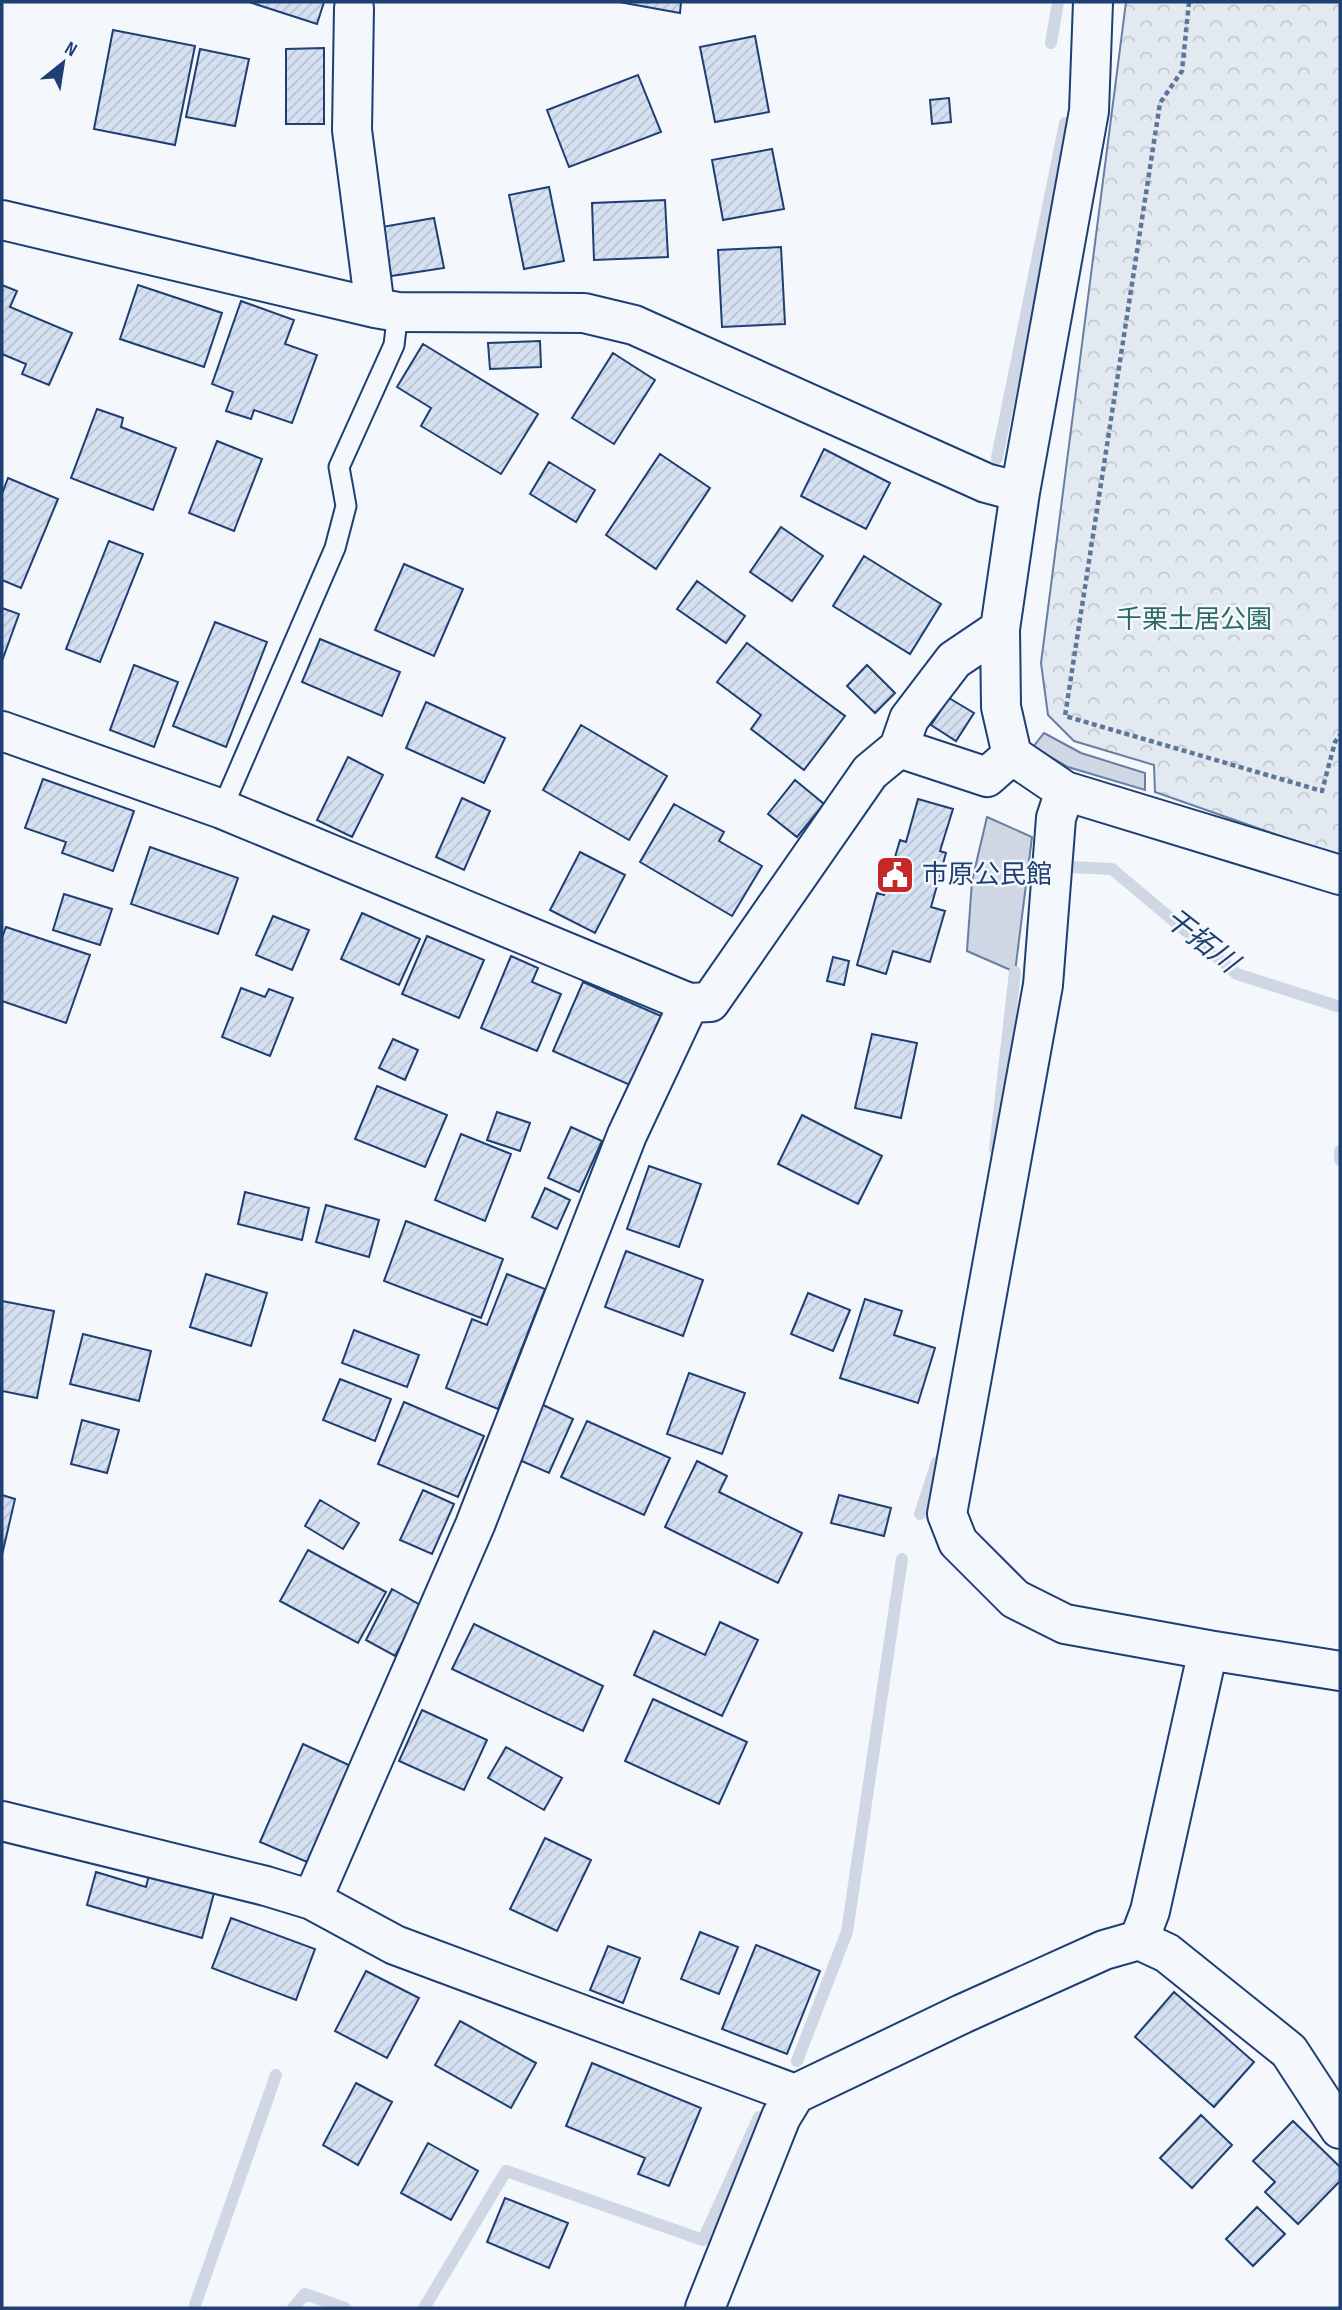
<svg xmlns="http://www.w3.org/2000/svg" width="1342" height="2310" font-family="'Sofia Sans Condensed','Noto Sans JP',sans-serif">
	<defs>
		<pattern id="park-crowns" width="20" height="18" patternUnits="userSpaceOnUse" patternTransform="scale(1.75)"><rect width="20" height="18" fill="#e3e9f0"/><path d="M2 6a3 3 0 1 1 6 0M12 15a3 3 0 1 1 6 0" fill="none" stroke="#c2c9d1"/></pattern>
		<pattern id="building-hatch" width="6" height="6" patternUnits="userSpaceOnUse" patternTransform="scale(1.75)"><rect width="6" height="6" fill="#d5e0f0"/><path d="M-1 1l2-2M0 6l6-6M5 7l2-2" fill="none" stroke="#b6c1d1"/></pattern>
	</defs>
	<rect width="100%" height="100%" fill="#f4f7fb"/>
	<path fill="url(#park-crowns)" stroke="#687fa3" stroke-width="2" d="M 1126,2 L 1340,2 L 1340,857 L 1155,792 L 1154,765 L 1074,741 L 1048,715 L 1041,663 Z"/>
	<path fill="#cfd7e4" stroke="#687fa3" stroke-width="2" d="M 1044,733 L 1081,753 L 1145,773 L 1145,790 L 1068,767 L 1033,747 Z
		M 987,817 L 1032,837 L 1015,972 L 967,951 L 972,881 Z"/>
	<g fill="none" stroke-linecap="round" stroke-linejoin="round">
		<path stroke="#cfd7e4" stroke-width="12" d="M 1051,43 L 1058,2
			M 997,458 L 1065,123
			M 1070,867 L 1112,869 L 1237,974 L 1340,1007
			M 995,1149 L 1015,972
			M 1340,1151 L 1340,1160
			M 920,1514 L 937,1462
			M 797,2061 L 847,1932 L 902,1559
			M 194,2308 L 276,2075
			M 293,2308 L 305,2294 L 345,2308
			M 424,2308 L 506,2171 L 703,2240 L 759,2117"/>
	</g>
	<path fill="url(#building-hatch)" stroke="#1d3f73" stroke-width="2" d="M 249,2 L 324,2 L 317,24 Z
		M 619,2 L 681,2 L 680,13 Z
		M 113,30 L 195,46 L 175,145 L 94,129 Z
		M 755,36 L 769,112 L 715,122 L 700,47 Z
		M 324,48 L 324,124 L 286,124 L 286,49 Z
		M 200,49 L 249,59 L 235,126 L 186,117 Z
		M 638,75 L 661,132 L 569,167 L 547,110 Z
		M 949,98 L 951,122 L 932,124 L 930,100 Z
		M 772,149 L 784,209 L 723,220 L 712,160 Z
		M 549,187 L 564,261 L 524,269 L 509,195 Z
		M 665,200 L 668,257 L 594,260 L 592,203 Z
		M 434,218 L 444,268 L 391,276 L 382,227 Z
		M 781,247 L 785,324 L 722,327 L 718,250 Z
		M 2,285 L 17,291 L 10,307 L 72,333 L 49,385 L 22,374 L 26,364 L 2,354 Z
		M 138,285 L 222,313 L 204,367 L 120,339 Z
		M 241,301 L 294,320 L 285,344 L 317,355 L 292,423 L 254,410 L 251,419 L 226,411 L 233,392 L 212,384 Z
		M 540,341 L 541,367 L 490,369 L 488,343 Z
		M 423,344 L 538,414 L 501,474 L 421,426 L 431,408 L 397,387 Z
		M 613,353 L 655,380 L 614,444 L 572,418 Z
		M 97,409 L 123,418 L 121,427 L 176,448 L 153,510 L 71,478 Z
		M 217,441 L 262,459 L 234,531 L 189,513 Z
		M 824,449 L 890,483 L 866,529 L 801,496 Z
		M 660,454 L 710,488 L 656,569 L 606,535 Z
		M 549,462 L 595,490 L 576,522 L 530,494 Z
		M 8,478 L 58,499 L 21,588 L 2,580 L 2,494 Z
		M 781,527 L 823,556 L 792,601 L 750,572 Z
		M 109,541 L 143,554 L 100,662 L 66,649 Z
		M 864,556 L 941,604 L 910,654 L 833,606 Z
		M 404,564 L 463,589 L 434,656 L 375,630 Z
		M 697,581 L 745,616 L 726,643 L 677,609 Z
		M 2,608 L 19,614 L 2,661 Z
		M 215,622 L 267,642 L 226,747 L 173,726 Z
		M 320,639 L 400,672 L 382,716 L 302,682 Z
		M 747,643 L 845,716 L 804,770 L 751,729 L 761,715 L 717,682 Z
		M 134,665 L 178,682 L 154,747 L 110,730 Z
		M 867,665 L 895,693 L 875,713 L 847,686 Z
		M 949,698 L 974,713 L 956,741 L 931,725 Z
		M 426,702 L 505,738 L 484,783 L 406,748 Z
		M 581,725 L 667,776 L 629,840 L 543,790 Z
		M 348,757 L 383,775 L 352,837 L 317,820 Z
		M 43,779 L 134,811 L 113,871 L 62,853 L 66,842 L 25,828 Z
		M 795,780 L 824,804 L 797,837 L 768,814 Z
		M 462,798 L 490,811 L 464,870 L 436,857 Z
		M 918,799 L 953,809 L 940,851 L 946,853 L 931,907 L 945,911 L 930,962 L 893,951 L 886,974 L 857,965 L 877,893 L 884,895 L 900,840 L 906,842 Z
		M 674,804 L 724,832 L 719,841 L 762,866 L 732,916 L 640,862 Z
		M 150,847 L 238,878 L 218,934 L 131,904 Z
		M 580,852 L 625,875 L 595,933 L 550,910 Z
		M 64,894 L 112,909 L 100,945 L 53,930 Z
		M 362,913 L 420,939 L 399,985 L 341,959 Z
		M 273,916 L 309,930 L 292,970 L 256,955 Z
		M 6,927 L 90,955 L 66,1023 L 2,1001 L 2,938 Z
		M 427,936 L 484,960 L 459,1018 L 402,994 Z
		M 511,956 L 538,968 L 532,982 L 561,994 L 537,1051 L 481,1028 Z
		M 833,957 L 849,961 L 844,985 L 827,981 Z
		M 583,982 L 661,1016 L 630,1085 L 553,1051 Z
		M 241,988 L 265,997 L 269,989 L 293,998 L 270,1056 L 222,1037 Z
		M 872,1034 L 917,1043 L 901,1118 L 855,1108 Z
		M 393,1039 L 418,1050 L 405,1080 L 379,1068 Z
		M 377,1086 L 447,1115 L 425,1167 L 355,1139 Z
		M 497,1112 L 530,1123 L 520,1151 L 487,1140 Z
		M 802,1115 L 882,1156 L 858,1204 L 778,1164 Z
		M 571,1127 L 602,1141 L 579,1192 L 548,1178 Z
		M 461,1134 L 511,1154 L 485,1221 L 435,1200 Z
		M 649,1166 L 701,1184 L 679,1247 L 627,1229 Z
		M 545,1188 L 570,1200 L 557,1229 L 532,1217 Z
		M 245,1192 L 309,1208 L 302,1240 L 238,1224 Z
		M 326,1205 L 379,1220 L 369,1257 L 316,1242 Z
		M 406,1221 L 503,1259 L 481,1318 L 384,1281 Z
		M 626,1251 L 703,1280 L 683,1336 L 605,1307 Z
		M 206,1274 L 267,1293 L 251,1346 L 190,1327 Z
		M 507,1274 L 545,1289 L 498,1409 L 446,1388 L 472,1319 L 487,1325 Z
		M 808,1293 L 850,1310 L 833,1351 L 791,1334 Z
		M 865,1299 L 902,1311 L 894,1335 L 935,1348 L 918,1403 L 840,1378 Z
		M 2,1301 L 54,1311 L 37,1398 L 2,1391 Z
		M 354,1330 L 419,1355 L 407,1387 L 342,1363 Z
		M 83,1334 L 151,1351 L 139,1401 L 70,1384 Z
		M 689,1373 L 745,1393 L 722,1454 L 667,1434 Z
		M 340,1379 L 391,1399 L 375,1441 L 323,1420 Z
		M 404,1402 L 484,1436 L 458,1497 L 378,1464 Z
		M 541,1404 L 573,1419 L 549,1473 L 517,1459 Z
		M 82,1420 L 119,1430 L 107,1473 L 71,1464 Z
		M 587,1421 L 670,1458 L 644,1515 L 561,1477 Z
		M 697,1461 L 727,1476 L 719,1492 L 802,1533 L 778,1583 L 665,1527 Z
		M 423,1490 L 454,1504 L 432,1554 L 400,1540 Z
		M 2,1495 L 15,1499 L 2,1555 Z
		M 839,1495 L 891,1508 L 884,1536 L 831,1523 Z
		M 320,1500 L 359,1523 L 343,1549 L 305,1526 Z
		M 308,1550 L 386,1592 L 358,1643 L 280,1601 Z
		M 392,1589 L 422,1606 L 395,1656 L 366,1640 Z
		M 720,1622 L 758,1640 L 722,1716 L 634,1675 L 654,1631 L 705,1655 Z
		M 474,1624 L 603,1686 L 583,1731 L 452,1669 Z
		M 653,1699 L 747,1742 L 719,1804 L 625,1761 Z
		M 422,1710 L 487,1740 L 464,1790 L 399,1761 Z
		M 303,1744 L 351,1766 L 307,1862 L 260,1842 Z
		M 506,1747 L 562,1778 L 544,1810 L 488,1778 Z
		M 545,1838 L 591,1860 L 557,1931 L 510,1909 Z
		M 96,1872 L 146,1887 L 149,1875 L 214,1893 L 202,1938 L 87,1905 Z
		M 231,1918 L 315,1949 L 296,2000 L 212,1968 Z
		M 700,1932 L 738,1947 L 719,1994 L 681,1979 Z
		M 756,1945 L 820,1971 L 787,2054 L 722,2029 Z
		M 608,1946 L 640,1958 L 623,2003 L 590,1990 Z
		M 366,1971 L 419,1998 L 387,2058 L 335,2031 Z
		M 1174,1992 L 1254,2062 L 1214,2107 L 1135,2037 Z
		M 460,2021 L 536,2063 L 511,2108 L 435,2065 Z
		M 592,2063 L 701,2108 L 669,2186 L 638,2174 L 645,2158 L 566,2126 Z
		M 356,2083 L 392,2102 L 358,2165 L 323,2145 Z
		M 1201,2115 L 1232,2145 L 1192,2188 L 1160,2158 Z
		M 1293,2121 L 1340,2167 L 1340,2181 L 1298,2224 L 1265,2192 L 1275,2182 L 1253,2161 Z
		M 428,2143 L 478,2171 L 451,2220 L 401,2193 Z
		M 505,2198 L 568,2223 L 549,2268 L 487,2242 Z
		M 1257,2207 L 1285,2234 L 1253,2266 L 1226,2239 Z"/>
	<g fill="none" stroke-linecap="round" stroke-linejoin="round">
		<defs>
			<path id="lane" d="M 222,809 L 335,548 L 346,506 L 339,467 L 394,345 L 398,312"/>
			<path id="street" d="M 1093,2 L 1089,111 L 1020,492 L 1000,629 L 1001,707 L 1012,755 L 1065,791 L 1340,875
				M 354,8 L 352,130 L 375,308
				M 2,220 L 375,308 L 398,312 L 584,313 L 634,325 L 986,483 L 1020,492
				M 2,731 L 222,809 L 689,1003 L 710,1002 L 870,772 L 899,748 L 987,777 L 1012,755
				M 899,748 L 909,719 L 954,660 L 1000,629
				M 1065,791 L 1056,818 L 1043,985 L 947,1514 L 958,1542 L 1015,1599 L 1065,1624 L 1208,1650
				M 2,1821 L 266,1886 L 312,1900 L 395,1945 L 795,2094
				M 312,1900 L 475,1525 L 627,1135 L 689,1003
				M 1139,1940 L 1167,1953 L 1289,2051 L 1340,2129
				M 705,2308 L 781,2117 L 795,2094 L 962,2014 L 1104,1950 L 1139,1940 L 1150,1911 L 1208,1650 L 1340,1671"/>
		</defs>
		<use href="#lane" stroke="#1d3f73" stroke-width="23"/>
		<use href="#street" stroke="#1d3f73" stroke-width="42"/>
		<path stroke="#5e769c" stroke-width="4.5" stroke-dasharray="5 3.5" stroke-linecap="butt" d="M 1189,2 L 1182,71 L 1160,103 L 1065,716 L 1322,791 L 1335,742 L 1340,735"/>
		<use href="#lane" stroke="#f4f7fb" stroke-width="19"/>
		<use href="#street" stroke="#f4f7fb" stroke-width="38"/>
	</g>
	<defs>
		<symbol id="civic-square" viewBox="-11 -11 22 22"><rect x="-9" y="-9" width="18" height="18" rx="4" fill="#c62828" stroke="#f4f7fb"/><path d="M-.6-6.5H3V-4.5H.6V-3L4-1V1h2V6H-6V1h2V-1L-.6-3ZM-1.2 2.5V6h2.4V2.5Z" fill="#fff"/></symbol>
	</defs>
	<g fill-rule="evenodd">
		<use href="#civic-square" x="873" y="853" width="44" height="44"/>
	</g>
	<g text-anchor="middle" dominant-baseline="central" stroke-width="5" stroke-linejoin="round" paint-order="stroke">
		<g font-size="26" fill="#2c6c60" stroke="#f4f7fb">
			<text x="1194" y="620">千栗土居公園</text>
		</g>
		<g font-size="26" fill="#1d3f73" stroke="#f4f7fb" text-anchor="start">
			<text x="922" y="875">市原公民館</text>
		</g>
		<g font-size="28" font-style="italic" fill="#1d3f73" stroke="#f4f7fb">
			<text transform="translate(1201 941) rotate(38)">干拓川</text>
		</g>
	</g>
	<rect width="1342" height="2310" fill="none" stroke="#1d3f73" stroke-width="7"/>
	<g transform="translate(63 63) rotate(30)" stroke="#f4f7fb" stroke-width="5" paint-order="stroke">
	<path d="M0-5L12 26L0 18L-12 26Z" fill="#1d3f73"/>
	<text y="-10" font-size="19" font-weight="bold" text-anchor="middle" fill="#1d3f73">N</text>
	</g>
</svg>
